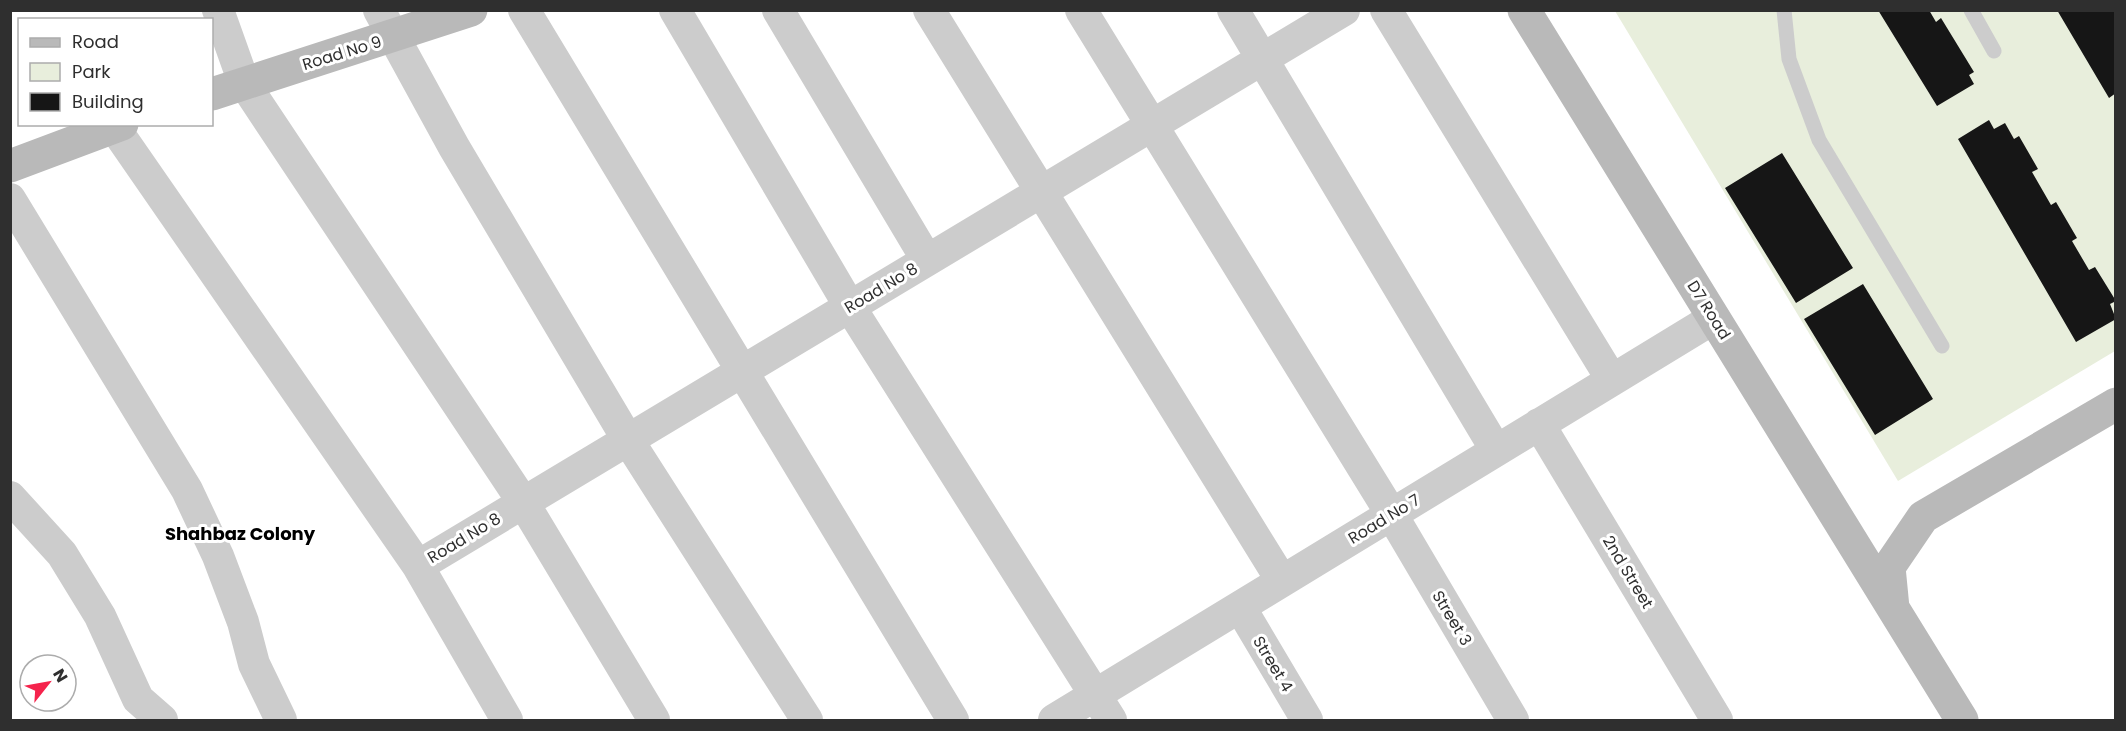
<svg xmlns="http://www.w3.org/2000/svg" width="2126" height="731" font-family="Poppins,sans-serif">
	<rect width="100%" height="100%" fill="#fff"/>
	<path fill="#e8eedc" d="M 1615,11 L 2115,11 L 2115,351 L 1898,481 Z"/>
	<path fill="#161616" d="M 1878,10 L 1929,10 L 1936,22 L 1941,18 L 1974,72 L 1969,75 L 1974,84 L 1937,106 Z
		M 2057,10 L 2116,10 L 2116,93 L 2109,98 Z
		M 1989,120 L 1994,129 L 2005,123 L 2014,139 L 2019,136 L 2038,169 L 2032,172 L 2051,205 L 2056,202 L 2077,238 L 2072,241 L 2089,270 L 2095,267 L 2116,301 L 2110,304 L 2116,319 L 2076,342 L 1958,139 Z
		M 1782,153 L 1853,268 L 1796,303 L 1725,188 Z
		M 1863,284 L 1933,399 L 1875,435 L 1804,319 Z"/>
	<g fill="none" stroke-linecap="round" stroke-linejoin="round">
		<path stroke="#ccc" stroke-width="15" d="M 1784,10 L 1789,59 L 1819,140 L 1942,346
			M 1971,10 L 1994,51"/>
		<path stroke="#ccc" stroke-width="32" d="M 218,10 L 244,83 L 523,502 L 654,720
			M 379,10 L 454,147 L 628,440 L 807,720
			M 524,10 L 953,720
			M 675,10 L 850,307 L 1111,720
			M 778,10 L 927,260
			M 929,10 L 1282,581
			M 1081,10 L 1392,515 L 1513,720
			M 1233,10 L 1496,450
			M 1386,10 L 1612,380
			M 114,127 L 418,566 L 507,720
			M 10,199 L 187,490 L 218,556 L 243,622 L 254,664 L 281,720
			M 1539,424 L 1717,720
			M 10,497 L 62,554 L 100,616 L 138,699 L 162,720
			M 418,566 L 1344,10
			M 1240,607 L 1307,720
			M 1054,720 L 1714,318"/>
		<path stroke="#b9b9b9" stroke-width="33" d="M 1524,10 L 1962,720
			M 212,94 L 471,10
			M 10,166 L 122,124
			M 1893,608 L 1889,567 L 1923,517 L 2116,404"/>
	</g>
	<g text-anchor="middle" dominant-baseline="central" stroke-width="6" stroke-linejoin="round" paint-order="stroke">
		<g font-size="16" fill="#2f2f2f" stroke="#fff">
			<text transform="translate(342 53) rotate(-17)">Road No 9</text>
			<text transform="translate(881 288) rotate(-31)">Road No 8</text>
			<text transform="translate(1709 310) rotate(58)">D7 Road</text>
			<text transform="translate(1384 519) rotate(-31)">Road No 7</text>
			<text transform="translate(464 538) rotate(-31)">Road No 8</text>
			<text transform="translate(1628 572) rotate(59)">2nd Street</text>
			<text transform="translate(1452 618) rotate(59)">Street 3</text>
			<text transform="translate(1273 664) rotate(59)">Street 4</text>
		</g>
		<g font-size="18" font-weight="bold" fill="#000" stroke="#fff">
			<text x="240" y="533">Shahbaz Colony</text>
		</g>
	</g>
	<rect width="2126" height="731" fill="none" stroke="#2f2f2f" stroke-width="24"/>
	<rect x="18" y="18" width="195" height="108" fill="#ffffff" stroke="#acacac" stroke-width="1.5"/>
	<rect x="30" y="38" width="30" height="9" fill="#b9b9b9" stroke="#acacac" stroke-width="1.5"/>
	<text x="72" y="48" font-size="18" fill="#2f2f2f">Road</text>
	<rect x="30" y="63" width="30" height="18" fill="#e8eedc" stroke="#acacac" stroke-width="1.5"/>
	<text x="72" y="78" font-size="18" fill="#2f2f2f">Park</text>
	<rect x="30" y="93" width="30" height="18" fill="#161616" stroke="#acacac" stroke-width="1.5"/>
	<text x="72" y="108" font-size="18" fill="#2f2f2f">Building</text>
	<g transform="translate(48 683) rotate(59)"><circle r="28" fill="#ffffff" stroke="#acacac" stroke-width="1.5"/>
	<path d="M0-4.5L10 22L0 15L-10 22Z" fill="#f5234c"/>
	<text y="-9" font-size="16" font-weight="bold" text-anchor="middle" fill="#2f2f2f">N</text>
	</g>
</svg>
